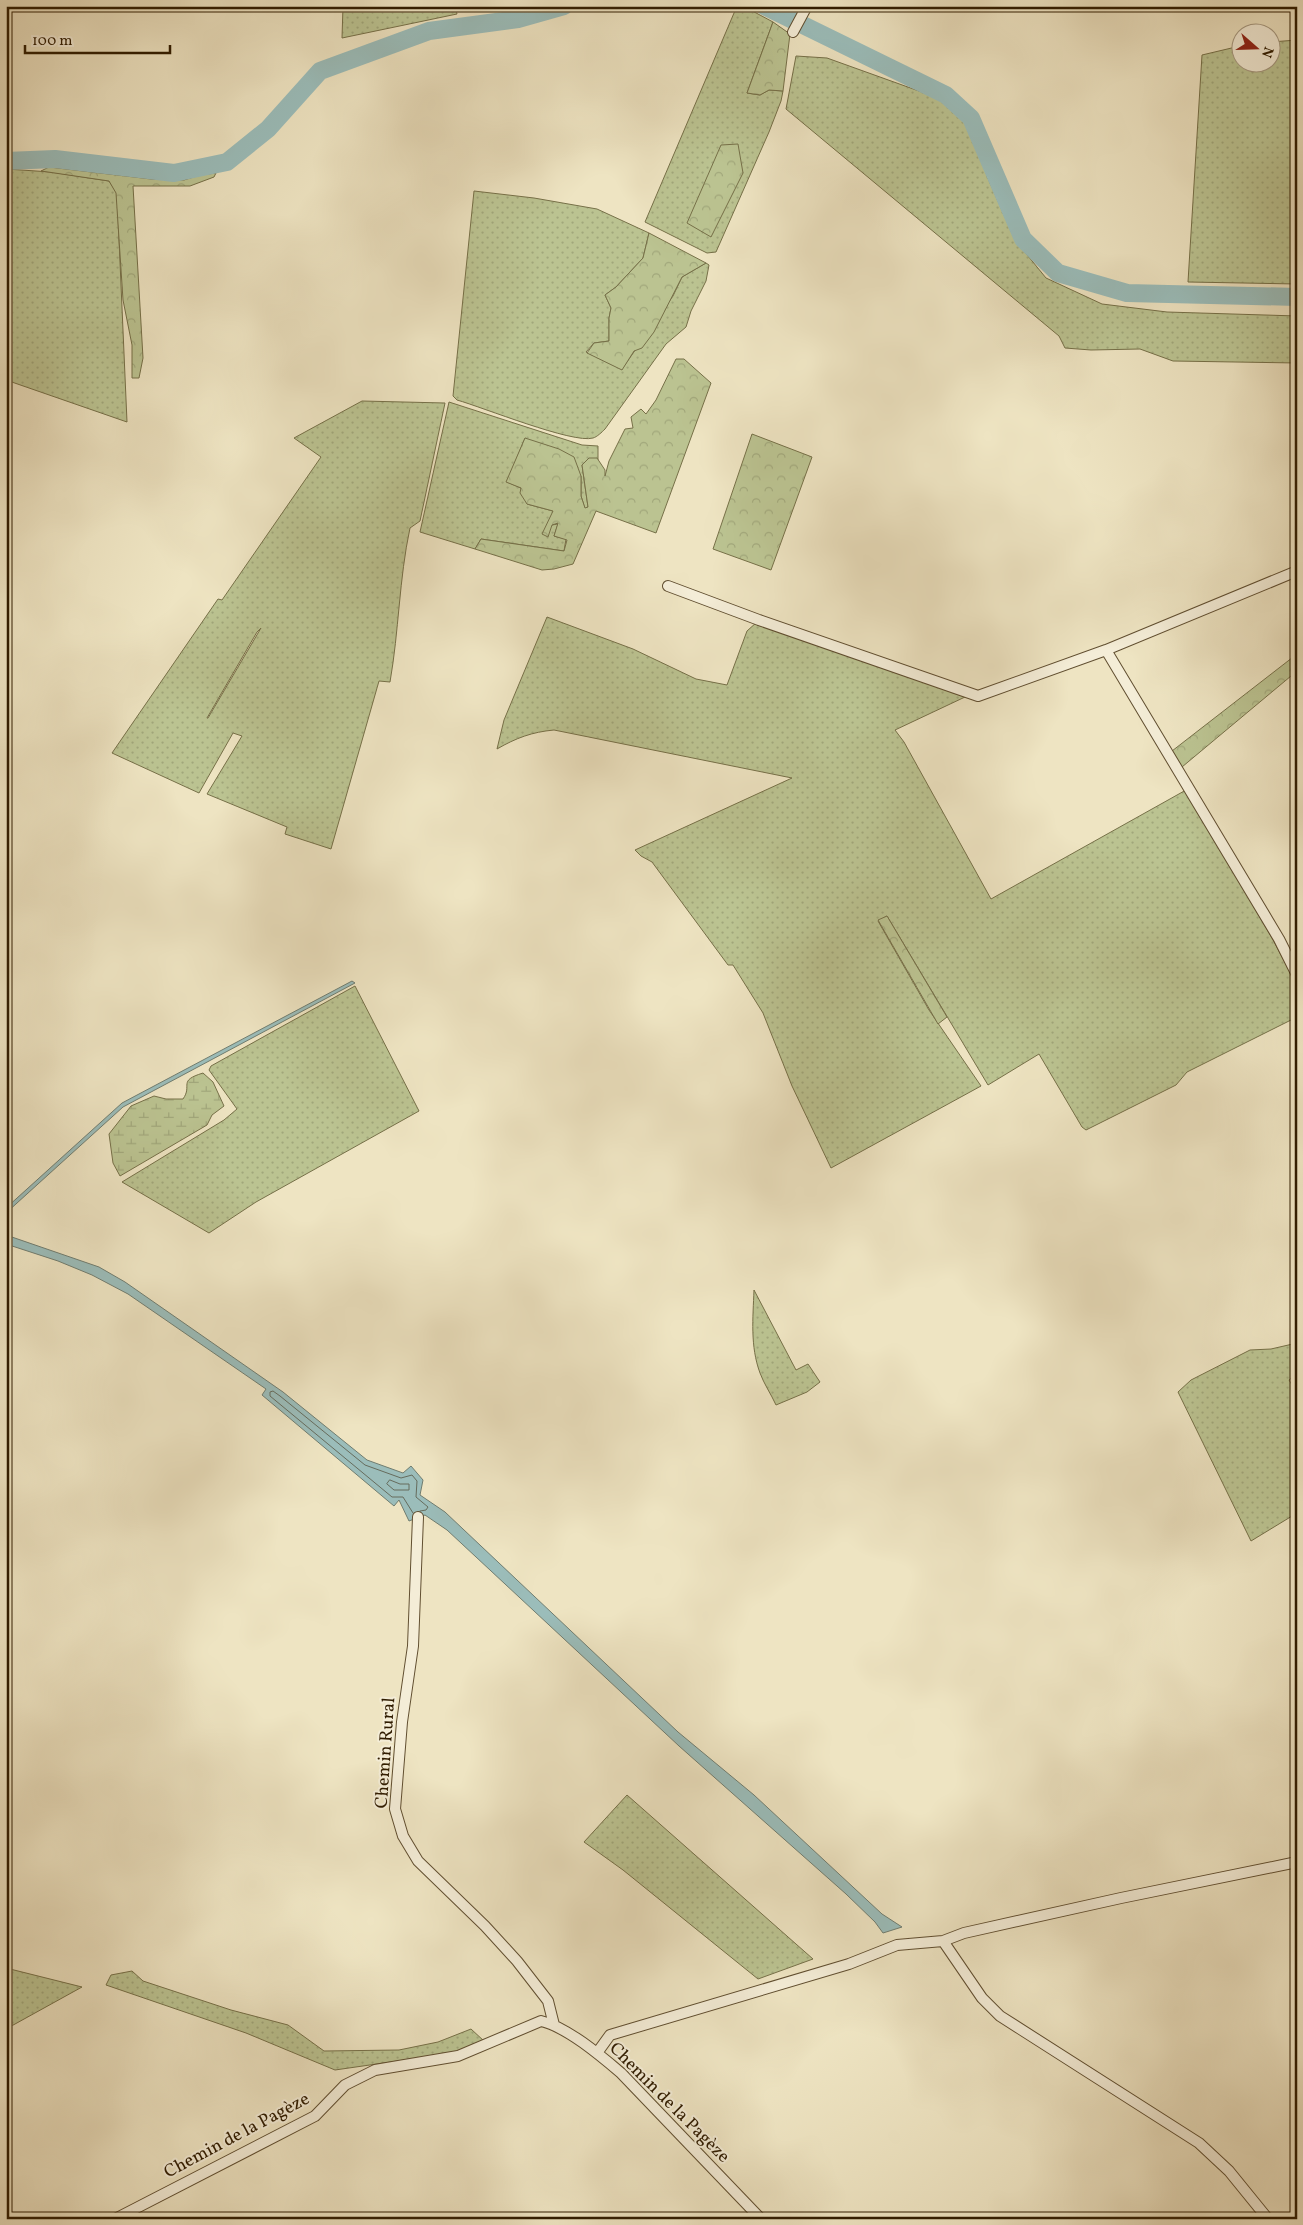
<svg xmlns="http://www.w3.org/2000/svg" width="1303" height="2225" font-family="Vollkorn,serif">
	<defs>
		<pattern id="grass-dots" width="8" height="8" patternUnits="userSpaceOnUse" patternTransform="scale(1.25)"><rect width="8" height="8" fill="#bbc391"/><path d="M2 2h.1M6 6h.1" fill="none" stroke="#a1a77b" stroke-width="1.8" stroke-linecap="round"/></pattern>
		<pattern id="forest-crowns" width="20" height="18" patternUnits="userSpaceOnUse" patternTransform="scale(1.25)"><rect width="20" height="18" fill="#bbc391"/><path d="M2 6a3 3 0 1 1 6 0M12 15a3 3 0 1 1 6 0" fill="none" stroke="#a1a77b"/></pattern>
		<pattern id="wetland-marsh" width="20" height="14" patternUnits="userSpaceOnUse" patternTransform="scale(1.25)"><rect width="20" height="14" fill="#bbc391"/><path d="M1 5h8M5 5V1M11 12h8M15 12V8" fill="none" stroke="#a1a77b"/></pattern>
	</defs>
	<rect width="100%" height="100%" fill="#eee4c2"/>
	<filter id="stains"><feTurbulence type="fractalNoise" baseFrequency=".004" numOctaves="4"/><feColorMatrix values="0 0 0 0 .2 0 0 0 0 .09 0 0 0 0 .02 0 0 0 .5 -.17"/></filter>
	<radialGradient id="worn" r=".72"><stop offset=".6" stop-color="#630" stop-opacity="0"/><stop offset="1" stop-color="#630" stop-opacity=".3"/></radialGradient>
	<path fill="url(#grass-dots)" stroke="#767048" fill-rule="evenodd" d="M 343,6 L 455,6 L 457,14 L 342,38 Z
		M 737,6 L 743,6 L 773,22 L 747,93 L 760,95 L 769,90 L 783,91 L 781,101 L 769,132 L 716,252 L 707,253 L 645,222 Z
		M 1297,40 L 1297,284 L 1188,282 L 1202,55 L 1240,46 L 1240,62 L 1270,62 L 1271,42 Z
		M 796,56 L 827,58 L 944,100 L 971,128 L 987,176 L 1015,240 L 1046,278 L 1102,304 L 1167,312 L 1297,316 L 1297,363 L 1173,361 L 1140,349 L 1091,350 L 1065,348 L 1059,336 L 786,109 Z
		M 6,169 L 51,172 L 109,181 L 117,193 L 127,422 L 6,380 Z
		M 474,191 L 534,198 L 597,209 L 649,233 L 643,258 L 616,287 L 605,295 L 611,308 L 609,318 L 609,341 L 594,343 L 586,352 L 622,369 L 673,296 L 682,277 L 706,263 L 709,265 L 706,281 L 691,311 L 686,327 L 666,344 L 605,429 C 602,432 597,437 593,438 C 573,444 482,407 457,400 L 453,396 Z
		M 362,401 L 445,403 L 420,521 L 410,528 C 399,579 399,631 390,682 L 379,681 L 331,849 L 285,834 L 287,827 L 207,794 L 242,736 L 233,733 L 199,793 L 112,753 L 218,599 L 222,600 L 321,457 L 294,438 ZM 261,628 L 208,718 L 207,718 L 257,632 Z
		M 449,402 L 582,445 L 598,446 L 598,460 L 582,465 L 588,507 L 585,509 L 581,496 L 581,476 L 525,438 L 507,482 L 521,488 L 527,504 L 553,511 L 552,525 L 558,524 L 554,536 L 566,539 L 564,551 L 481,539 L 475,549 L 420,532 Z
		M 547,617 L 633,649 L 696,679 L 727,685 L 747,631 L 757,622 L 965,697 L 895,730 L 904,742 L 991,899 L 1186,790 L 1272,938 L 1297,985 L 1297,1017 L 1187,1072 L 1176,1085 L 1086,1130 L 1082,1127 L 1039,1054 L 988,1085 L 887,916 L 878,921 L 929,1010 L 981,1086 L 831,1168 L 792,1086 L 763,1013 L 733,965 L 728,965 L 652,862 L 641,856 L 635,850 L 792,778 L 554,730 C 532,732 516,738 497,749 L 504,720 Z
		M 355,986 L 419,1111 L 256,1202 L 209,1233 L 122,1182 L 224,1120 L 237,1109 L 209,1070 L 211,1066 Z
		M 754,1290 L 796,1370 L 808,1364 L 820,1382 L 807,1392 L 776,1405 C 771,1394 764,1384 760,1373 C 750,1346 753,1318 754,1290 Z
		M 1297,1343 L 1297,1374 L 1289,1380 L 1297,1393 L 1297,1513 L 1251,1541 L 1178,1392 L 1191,1380 L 1250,1350 L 1271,1349 Z
		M 627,1795 L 813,1959 L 758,1979 L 623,1870 L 584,1842 Z
		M 6,1968 L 82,1987 L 6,2029 Z
		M 132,1971 L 143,1981 L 231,2010 L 288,2025 L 324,2051 L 399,2050 L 438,2042 L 471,2029 L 484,2041 L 453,2053 L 335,2070 L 246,2033 L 106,1985 L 111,1975 Z"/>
	<path fill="url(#forest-crowns)" stroke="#767048" d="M 773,22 L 790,34 L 783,91 L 769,90 L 760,95 L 747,93 Z
		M 738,144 L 743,173 L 711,237 L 687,223 L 721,145 Z
		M 49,167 L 151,179 L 184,180 L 200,175 L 216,173 L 214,177 L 190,186 L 133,186 L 143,358 L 139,378 L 132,378 L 132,345 L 123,300 L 116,193 L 109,181 L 41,171 Z
		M 649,233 L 706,263 L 682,277 L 654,332 L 642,348 L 634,351 L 622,370 L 587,353 L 594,343 L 609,341 L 609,318 L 611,308 L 605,295 L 616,287 L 643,258 Z
		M 676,359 L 684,359 L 711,383 L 656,533 L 596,511 L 573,564 L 554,569 L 542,570 L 475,549 L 481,539 L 564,551 L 567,540 L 554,536 L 558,523 L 552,525 L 548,537 L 542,534 L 553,511 L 527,504 L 520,493 L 521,488 L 506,482 L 525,438 L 559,449 L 574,457 L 581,476 L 581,496 L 585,508 L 588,507 L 582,465 L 589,458 L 597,458 L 605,470 L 605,476 L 609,461 L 625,429 L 633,428 L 631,417 L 641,409 L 646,414 L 656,400 Z
		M 752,434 L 812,457 L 771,570 L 713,549 Z
		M 1297,654 L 1297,671 L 1182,767 L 1172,751 Z
		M 887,916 L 947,1017 L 938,1024 L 878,920 Z"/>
	<path fill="url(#wetland-marsh)" stroke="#767048" d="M 203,1073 L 213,1082 L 224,1106 L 212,1115 L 207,1125 L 120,1176 L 113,1163 L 109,1134 L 131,1106 L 154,1096 L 166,1099 L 183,1099 C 193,1085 177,1081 203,1073 Z"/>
	<path fill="#9bbdba" stroke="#707d70" d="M 352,981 L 355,983 L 123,1107 L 6,1213 L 6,1208 L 122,1103 Z
		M 6,1235 L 99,1267 L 125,1282 L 283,1392 L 367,1460 L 403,1473 L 411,1466 L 423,1480 L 420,1495 L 445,1512 L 678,1732 L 754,1795 L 882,1914 L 902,1927 L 883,1933 L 875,1922 L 846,1894 L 679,1746 L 447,1530 L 425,1515 L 409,1521 L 399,1500 L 394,1506 L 262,1395 L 266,1389 L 128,1294 L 92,1275 L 58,1261 L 6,1244 Z"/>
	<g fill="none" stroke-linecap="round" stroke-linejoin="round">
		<path stroke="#666c5d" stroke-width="1" d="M 390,1480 L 400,1484 L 409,1484 L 409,1490 L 394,1490 L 387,1484 Z
			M 413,1513 L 403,1497 L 392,1497 L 270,1396 L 270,1392 L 273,1391 L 280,1396 L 365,1465 L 401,1478 L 412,1475 L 417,1481 L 416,1497 L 428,1507 L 426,1510 L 420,1511"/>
		<path stroke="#9bbdba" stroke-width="18" d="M 764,6 L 946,95 L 971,118 L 1023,239 L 1058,273 L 1127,293 L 1297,297
			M 6,161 L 55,159 L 174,173 L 227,162 L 268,129 L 320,71 L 429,31 L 518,19 L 564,6"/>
		<defs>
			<path id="minor" d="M 793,32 L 807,6
				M 668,586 L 759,620 L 978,696 L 1106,650 L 1297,571
				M 1106,650 L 1279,939 L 1297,975
				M 418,1517 L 413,1646 L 402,1722 L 395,1809 L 403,1836 L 418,1861 L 485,1926 L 517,1961 L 548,2001 L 554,2025
				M 943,1941 L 982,1998 L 1000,2016 L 1199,2143 L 1229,2171 L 1268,2219
				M 597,2053 L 610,2035 L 849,1964 L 897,1945 L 943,1941 L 964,1933 L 1121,1898 L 1297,1862
				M 115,2219 L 315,2116 L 345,2085 L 375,2070 L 458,2056 L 541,2021 C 567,2027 601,2056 621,2073 L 761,2219"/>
		</defs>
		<use href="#minor" stroke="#604e30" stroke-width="12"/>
		<use href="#minor" stroke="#f4edd7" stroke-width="10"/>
	</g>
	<g text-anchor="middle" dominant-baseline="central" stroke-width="4" stroke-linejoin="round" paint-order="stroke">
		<g font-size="18" fill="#301c00" stroke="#f4edd7">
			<text transform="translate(386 1753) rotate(-86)">Chemin Rural</text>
			<text transform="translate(669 2103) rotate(45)">Chemin de la Pagèze</text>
			<text transform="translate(237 2136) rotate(-28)">Chemin de la Pagèze</text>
		</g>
	</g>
	<rect width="1303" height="2225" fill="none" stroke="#eee4c2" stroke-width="25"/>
	<rect x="8" y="8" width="1288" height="2210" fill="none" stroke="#301c00" stroke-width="2.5"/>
	<rect x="12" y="12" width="1278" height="2200" fill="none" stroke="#301c00"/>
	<g transform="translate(1256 48) rotate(110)"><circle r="24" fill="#f4edd7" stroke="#a69981"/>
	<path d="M0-4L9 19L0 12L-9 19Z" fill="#8f2418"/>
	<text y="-8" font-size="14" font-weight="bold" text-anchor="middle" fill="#301c00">N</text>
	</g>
	<path d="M25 45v8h145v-8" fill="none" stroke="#301c00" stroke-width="2.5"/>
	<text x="32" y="45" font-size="15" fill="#301c00" stroke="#f4edd7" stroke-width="4" paint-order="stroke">100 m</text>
	<rect width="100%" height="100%" filter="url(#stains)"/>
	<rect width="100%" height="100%" fill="url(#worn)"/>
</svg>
